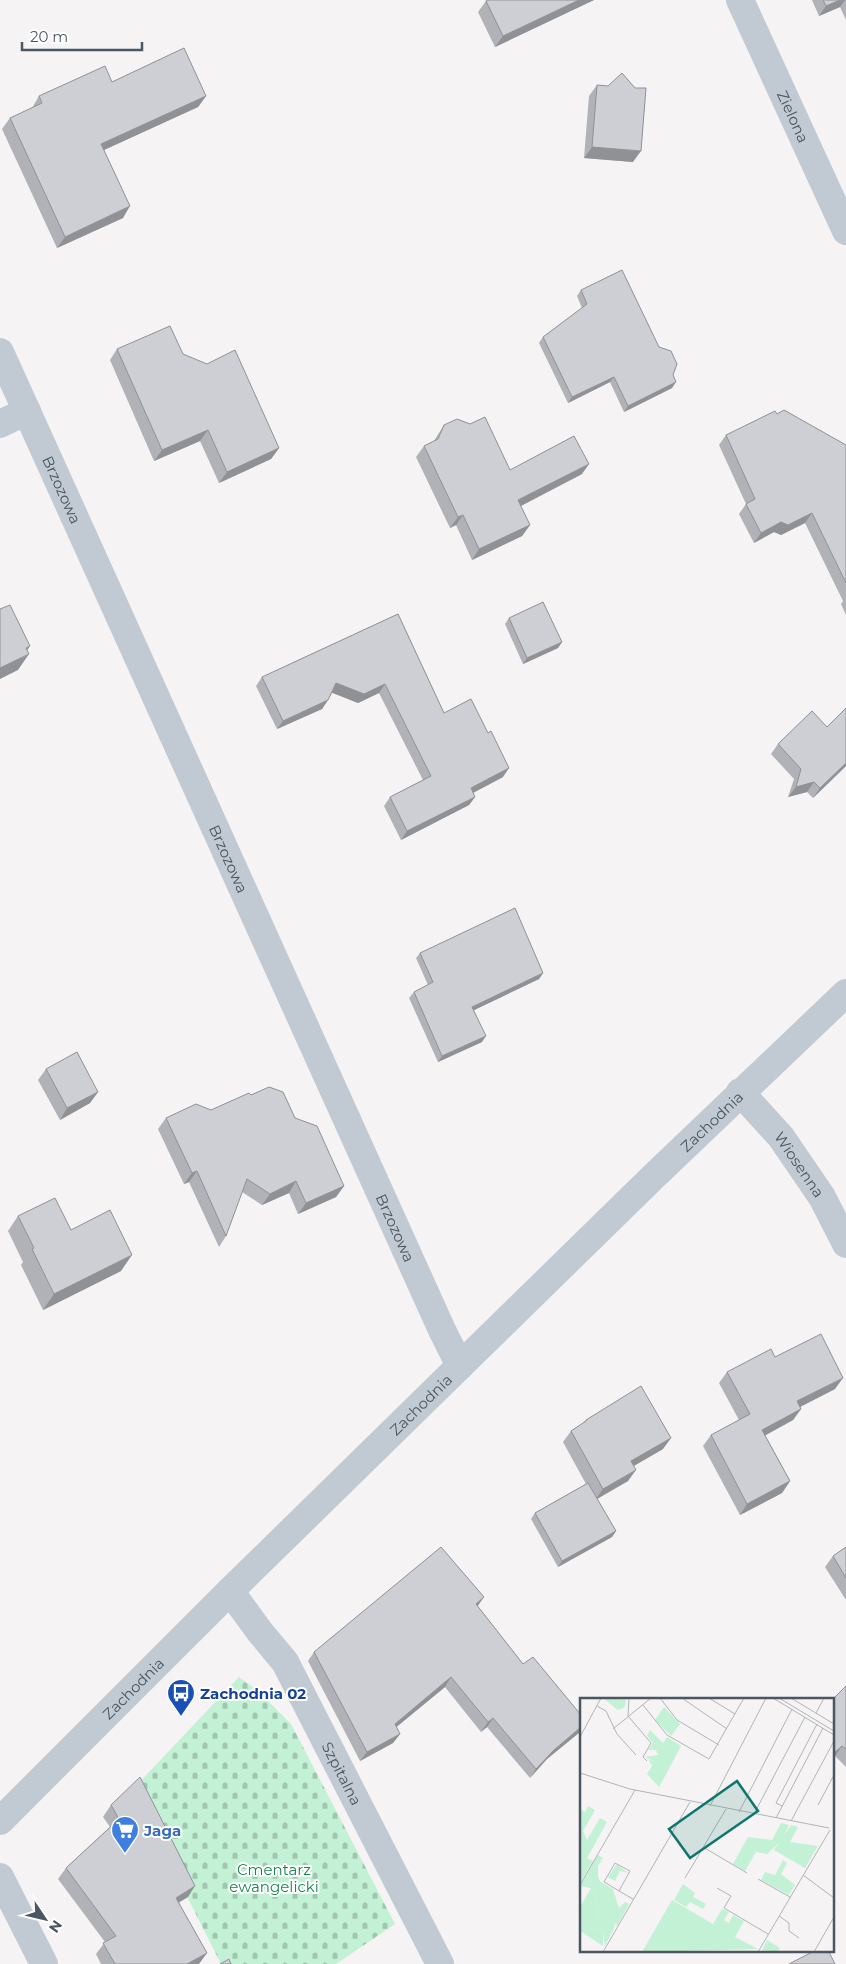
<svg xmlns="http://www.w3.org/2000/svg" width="846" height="1964" font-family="Montserrat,sans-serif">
	<defs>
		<pattern id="cemetery-stones" width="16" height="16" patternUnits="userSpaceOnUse" patternTransform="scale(1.25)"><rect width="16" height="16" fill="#c3f1d5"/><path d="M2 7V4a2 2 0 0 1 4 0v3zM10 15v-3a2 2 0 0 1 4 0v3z" fill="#a0c6b0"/></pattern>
	</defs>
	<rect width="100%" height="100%" fill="#f5f3f3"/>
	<path fill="url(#cemetery-stones)" d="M 239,1677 L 257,1690 L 291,1724 L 395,1924 L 336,1964 L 221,1964 L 133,1789 Z"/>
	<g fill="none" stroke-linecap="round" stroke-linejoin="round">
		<g stroke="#c1cad2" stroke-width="28">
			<path id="s1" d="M 740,0 L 846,231"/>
			<path id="s2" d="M 0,352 L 442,1330 L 460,1366"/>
			<path d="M 0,424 L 27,411"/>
			<path id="s3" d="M 740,1092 L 781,1137 L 822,1197 L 846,1244"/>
			<path id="s4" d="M 230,1591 L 260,1632 L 285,1662 L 440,1964"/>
			<path id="s5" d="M 0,1821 L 230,1591 L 653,1177 L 846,993"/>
			<path d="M 0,1877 L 44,1964"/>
		</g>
	</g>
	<path fill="#b0b2b7" d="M 594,0 L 495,47 L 478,12 L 486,1 Z
		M 812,0 L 846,0 L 846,20 L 840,7 L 819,16 Z
		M 597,85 L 633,162 L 584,158 L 589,96 Z
		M 39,96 L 206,96 L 198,107 L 104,150 L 123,218 L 57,248 L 2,129 L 10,118 L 32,108 Z
		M 581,290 L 659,347 L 673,375 L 672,388 L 624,412 L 610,382 L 568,403 L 539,343 L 543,337 L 582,308 L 577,296 Z
		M 117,349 L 183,354 L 279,448 L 271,459 L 219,483 L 200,441 L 154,461 L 110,360 Z
		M 777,414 L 846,445 L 846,615 L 841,604 L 843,601 L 805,523 L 781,535 L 774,532 L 754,543 L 739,514 L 746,504 L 719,445 L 726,435 Z
		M 444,425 L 510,470 L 582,474 L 521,506 L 530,525 L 522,536 L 472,560 L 456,525 L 450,528 L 416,457 L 424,446 L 434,441 L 437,436 Z
		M 398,614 L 444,713 L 503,777 L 473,793 L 475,797 L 469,805 L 401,840 L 384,806 L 390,797 L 423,780 L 379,693 L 358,703 L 332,692 L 328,700 L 322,709 L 277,729 L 256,686 L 262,677 Z
		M 509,618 L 562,642 L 558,648 L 523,664 L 505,624 Z
		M 846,708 L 846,766 L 813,798 L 807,792 L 788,797 L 794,779 L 771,754 L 778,744 L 827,727 Z
		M 420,953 L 543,973 L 539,979 L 474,1010 L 482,1042 L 438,1062 L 409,998 L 414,992 L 428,985 L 416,958 Z
		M 46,1069 L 98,1092 L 90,1103 L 60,1120 L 38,1080 Z
		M 251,1095 L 295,1118 L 344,1186 L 336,1197 L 298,1214 L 289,1193 L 262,1205 L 242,1192 L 226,1236 L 219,1247 L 189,1182 L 184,1184 L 158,1129 L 166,1118 L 211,1110 Z
		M 18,1216 L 71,1230 L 121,1271 L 43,1310 L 21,1265 L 23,1262 L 8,1231 Z
		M 775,1357 L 835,1389 L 800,1407 L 801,1409 L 793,1420 L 765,1435 L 790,1481 L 782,1493 L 740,1515 L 703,1446 L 711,1435 L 739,1420 L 719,1383 L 727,1372 Z
		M 586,1420 L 663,1449 L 634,1466 L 628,1481 L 597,1499 L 616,1531 L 612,1537 L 558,1567 L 531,1519 L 535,1513 L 586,1484 L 563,1442 L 571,1431 L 583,1423 Z
		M 846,1547 L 846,1600 L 825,1567 L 833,1556 Z
		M 484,1597 L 477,1606 L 523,1664 L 581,1715 L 580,1732 L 547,1759 L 530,1778 L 487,1727 L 481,1732 L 445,1687 L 396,1727 L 400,1734 L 393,1743 L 360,1761 L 308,1661 L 314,1652 Z
		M 846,1686 L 846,1767 L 835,1756 L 832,1759 L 832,1700 Z
		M 111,1805 L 188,1897 L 179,1902 L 199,1964 L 101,1964 L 96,1954 L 105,1942 L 58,1879 L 66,1868 L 110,1827 L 103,1817 Z"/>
	<path fill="#909195" d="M 579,0 L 594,0 L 495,47 L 503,36 Z
		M 840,0 L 845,0 L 840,7 L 819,16 L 826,6 Z
		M 206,96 L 198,107 L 93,155 L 101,144 Z
		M 592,147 L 641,151 L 633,162 L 584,158 Z
		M 130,206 L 123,218 L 57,248 L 65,237 Z
		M 614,377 L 610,382 L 568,403 L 572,397 Z
		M 676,382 L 672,388 L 624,412 L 628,406 Z
		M 208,430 L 200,441 L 154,461 L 162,450 Z
		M 279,448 L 271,459 L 219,483 L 227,472 Z
		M 589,464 L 582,474 L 511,511 L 518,500 Z
		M 812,513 L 805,523 L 781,535 L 774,532 L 754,543 L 761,533 L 781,522 Z
		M 463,515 L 456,525 L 450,528 L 458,517 Z
		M 530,525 L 522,536 L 472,560 L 479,549 Z
		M 562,642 L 558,648 L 523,664 L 527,658 Z
		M 30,646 L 22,658 L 29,654 L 18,670 L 0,679 L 0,668 L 26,648 Z
		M 336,683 L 385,684 L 379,693 L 358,703 L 330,692 Z
		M 328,700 L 322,709 L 277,729 L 283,721 Z
		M 846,763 L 846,766 L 813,798 L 820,788 Z
		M 509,768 L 503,777 L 465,797 L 471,788 Z
		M 814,782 L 807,792 L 788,797 L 796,787 Z
		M 475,797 L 469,805 L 401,840 L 407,831 Z
		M 543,973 L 539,979 L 468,1013 L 472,1007 Z
		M 486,1036 L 482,1042 L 438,1062 L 442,1056 Z
		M 98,1092 L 90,1103 L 60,1120 L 67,1108 Z
		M 197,1171 L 189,1182 L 184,1184 L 192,1173 Z
		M 296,1181 L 289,1193 L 262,1205 L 270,1194 Z
		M 344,1186 L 336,1197 L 298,1214 L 306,1203 Z
		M 132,1255 L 121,1271 L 43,1310 L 54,1294 Z
		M 843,1378 L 835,1389 L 790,1412 L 797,1401 Z
		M 801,1409 L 793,1420 L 755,1441 L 762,1430 Z
		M 671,1438 L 663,1449 L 623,1472 L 631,1461 Z
		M 636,1470 L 628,1481 L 595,1500 L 603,1489 Z
		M 790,1481 L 782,1493 L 740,1515 L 747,1504 Z
		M 616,1531 L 612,1537 L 558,1567 L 562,1561 Z
		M 484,1597 L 477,1607 L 476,1604 Z
		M 451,1677 L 445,1687 L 388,1734 L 395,1724 Z
		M 493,1718 L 487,1727 L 481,1732 L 488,1722 Z
		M 581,1727 L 580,1732 L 547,1759 L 530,1778 L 536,1769 L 554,1750 Z
		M 400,1734 L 393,1743 L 360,1761 L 367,1752 Z
		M 842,1746 L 835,1756 L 832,1759 L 832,1756 L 834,1753 Z
		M 195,1886 L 188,1897 L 168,1909 L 176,1898 Z
		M 207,1953 L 199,1964 L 187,1964 Z"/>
	<path fill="#cdcfd5" stroke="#909195" d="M 487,0 L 579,0 L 503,36 L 486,1 Z
		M 823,0 L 840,0 L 826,6 Z
		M 184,48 L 206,96 L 101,144 L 130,206 L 65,237 L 10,118 L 42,103 L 39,96 L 105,66 L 112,82 Z
		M 622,73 L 635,88 L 646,88 L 641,151 L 592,147 L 597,85 L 608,86 Z
		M 622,270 L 659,347 L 671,351 L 677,364 L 673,375 L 676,382 L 628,406 L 614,377 L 572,397 L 543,337 L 587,304 L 581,290 Z
		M 170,326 L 183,354 L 207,364 L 235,350 L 279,448 L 227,472 L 208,430 L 162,450 L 117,349 Z
		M 784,410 L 846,445 L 846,583 L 812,513 L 788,525 L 781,522 L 761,533 L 746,504 L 755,499 L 726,435 L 775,411 L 777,414 Z
		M 485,417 L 510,470 L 574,436 L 589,464 L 518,500 L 530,525 L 479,549 L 463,515 L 458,517 L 424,446 L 438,439 L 444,425 L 457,419 L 470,424 Z
		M 543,602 L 562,642 L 527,658 L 509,618 Z
		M 10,605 L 30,646 L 26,648 L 29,654 L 0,668 L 0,609 Z
		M 398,614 L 444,713 L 471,699 L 488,733 L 491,731 L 509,768 L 471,788 L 475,797 L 407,831 L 390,797 L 431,776 L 385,684 L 364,694 L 336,683 L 328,700 L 283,721 L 262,677 Z
		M 846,708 L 846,763 L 820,788 L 814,782 L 796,787 L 801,769 L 778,744 L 812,711 L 827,727 Z
		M 515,908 L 543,973 L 472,1007 L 486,1036 L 442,1056 L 414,992 L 433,982 L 420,953 Z
		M 77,1052 L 98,1092 L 67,1108 L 46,1069 Z
		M 269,1087 L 283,1092 L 295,1118 L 317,1126 L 344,1186 L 306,1203 L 296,1181 L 270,1194 L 247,1179 L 226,1236 L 197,1171 L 192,1173 L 166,1118 L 196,1104 L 211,1110 L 249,1093 L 251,1095 Z
		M 55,1198 L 71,1230 L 110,1210 L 132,1255 L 54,1294 L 32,1249 L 34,1248 L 18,1216 Z
		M 821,1334 L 843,1378 L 797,1401 L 801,1409 L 762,1430 L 790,1481 L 747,1504 L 711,1435 L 750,1414 L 727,1372 L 771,1349 L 775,1357 Z
		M 641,1386 L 671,1438 L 631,1461 L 636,1470 L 603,1489 L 571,1431 L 586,1421 L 586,1420 Z
		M 588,1483 L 616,1531 L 562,1561 L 535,1513 Z
		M 441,1547 L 484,1597 L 476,1604 L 523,1664 L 533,1657 L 581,1715 L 581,1727 L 554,1750 L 536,1769 L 493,1718 L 488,1722 L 451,1677 L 395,1724 L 400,1734 L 367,1752 L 314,1652 Z
		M 846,1547 L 846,1578 L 833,1556 Z
		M 846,1686 L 846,1749 L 842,1746 L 834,1753 L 832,1751 L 832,1700 Z
		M 140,1777 L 195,1886 L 176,1898 L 207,1953 L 187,1964 L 115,1964 L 103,1943 L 116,1936 L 66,1868 L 119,1819 L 111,1805 Z
		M 816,1950 L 828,1950 L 835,1964 L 789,1964 Z
		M 229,1959 L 231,1964 L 220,1964 Z"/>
	<defs>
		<symbol id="bus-pin" viewBox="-11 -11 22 30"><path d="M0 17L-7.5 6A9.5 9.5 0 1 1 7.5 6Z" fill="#1a4fb4" stroke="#fff"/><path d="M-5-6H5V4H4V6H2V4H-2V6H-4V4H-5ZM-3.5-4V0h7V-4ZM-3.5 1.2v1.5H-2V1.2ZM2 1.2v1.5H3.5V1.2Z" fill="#fff"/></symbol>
		<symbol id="supermarket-pin" viewBox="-11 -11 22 30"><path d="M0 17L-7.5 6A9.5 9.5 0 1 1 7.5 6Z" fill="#3f7fe0" stroke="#fff"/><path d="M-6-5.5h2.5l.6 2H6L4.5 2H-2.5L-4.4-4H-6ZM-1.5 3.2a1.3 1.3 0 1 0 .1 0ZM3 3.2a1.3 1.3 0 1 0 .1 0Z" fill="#fff"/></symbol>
	</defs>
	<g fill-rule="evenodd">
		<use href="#bus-pin" x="165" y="1677" width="32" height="43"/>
		<use href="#supermarket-pin" x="109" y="1814" width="32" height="43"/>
	</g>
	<g text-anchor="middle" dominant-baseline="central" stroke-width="4" stroke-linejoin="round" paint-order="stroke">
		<g font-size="15" fill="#4a5661" stroke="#fff">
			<text stroke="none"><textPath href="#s1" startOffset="128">Zielona</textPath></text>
			<text stroke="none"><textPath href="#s2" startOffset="151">Brzozowa</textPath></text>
			<text stroke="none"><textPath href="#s2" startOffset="556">Brzozowa</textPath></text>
			<text stroke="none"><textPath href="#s5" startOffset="998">Zachodnia</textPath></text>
			<text stroke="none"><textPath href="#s3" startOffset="94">Wiosenna</textPath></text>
			<text stroke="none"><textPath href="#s2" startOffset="961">Brzozowa</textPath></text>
			<text stroke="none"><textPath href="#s5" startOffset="592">Zachodnia</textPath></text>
			<text stroke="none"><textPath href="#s5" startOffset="188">Zachodnia</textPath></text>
			<text stroke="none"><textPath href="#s4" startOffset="215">Szpitalna</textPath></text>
		</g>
		<g font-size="15" font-weight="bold" fill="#164399" stroke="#fff" text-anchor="start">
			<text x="200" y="1693">Zachodnia 02</text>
		</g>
		<g font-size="15" font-weight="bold" fill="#366cbe" stroke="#fff" text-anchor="start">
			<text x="144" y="1830">Jaga</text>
		</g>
		<g font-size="15" fill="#17864f" stroke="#fff">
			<text x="274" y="1869">Cmentarz<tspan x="274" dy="17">ewangelicki</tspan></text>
		</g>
	</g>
	<g transform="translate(580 1698)">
		<rect width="254" height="254" fill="#f5f3f3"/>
		<path d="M 23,0 L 46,0 L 45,9 L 38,12 ZM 84,9 L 100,26 L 91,38 L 75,22 ZM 70,32 L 83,45 L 87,39 L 101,48 L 89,71 L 65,59 L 78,57 L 76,52 L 68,52 L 73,45 L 67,38 ZM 8,108 L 15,112 L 3,133 L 7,142 L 20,120 L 27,124 L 7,160 L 13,163 L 0,185 L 0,111 L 5,114 ZM 18,157 L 23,160 L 18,168 L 18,178 L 35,228 L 25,248 L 23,234 L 13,231 L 20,216 L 7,176 Z" fill="#c3f1d5"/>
		<path d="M 69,62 L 82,64 L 89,71 L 79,89 L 67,76 L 72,68 ZM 201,125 L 209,127 L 202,142 L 187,156 L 176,154 L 165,173 L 153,166 L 168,139 L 192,142 ZM 211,127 L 218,129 L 210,144 L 238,148 L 225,170 L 194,152 ZM 203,162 L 207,165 L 201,176 L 215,187 L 209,197 L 181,182 L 185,174 L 195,177 ZM 37,166 L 48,175 L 40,173 L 35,183 L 28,179 ZM 7,176 L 20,216 L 13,231 L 23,234 L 23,248 L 0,233 L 0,209 L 11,190 L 0,188 ZM 19,183 L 33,191 L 39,210 L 45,204 L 49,206 L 37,228 L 30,221 ZM 103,186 L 115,195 L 113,199 L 126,206 L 123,211 L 110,204 L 106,209 L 94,202 ZM 92,202 L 133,226 L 142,211 L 149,214 L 144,222 L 149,225 L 153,217 L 164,223 L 155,239 L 178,251 L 62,254 ZM 187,242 L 200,250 L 198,254 L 182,252 Z" fill="#c3f1d5"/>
		<path fill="none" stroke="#b1b4b9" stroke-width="1" d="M 49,0 L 48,18 L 71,45 L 63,59 L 67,63M 80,0 L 97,22 L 139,47M 102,0 L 147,31M 129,0 L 155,16M 193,0 L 254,37M 199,0 L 254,33M 211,0 L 254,26M 63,7 L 87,37 L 129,61 L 164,0M 17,8 L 26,13 L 37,36 L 56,57M 236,15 L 244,0M 33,31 L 71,0M 0,39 L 21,0M 0,75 L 50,91 L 249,130M 238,107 L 254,77M 130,108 L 186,0M 202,108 L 196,105 L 237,26M 159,114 L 212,11M 174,116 L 225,19M 196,120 L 243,30M 211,123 L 254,43M 123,149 L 167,175M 223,177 L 254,200M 105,180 L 146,111M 178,181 L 210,199M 0,187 L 55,92M 137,190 L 151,198 L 144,210 L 188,236M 39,193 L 50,173 L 35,165 L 24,184 L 26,185 L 39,193 L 53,201M 199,218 L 209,225 L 209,233 L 219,240M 23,254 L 110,104M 178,254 L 250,132M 234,254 L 254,219"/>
		<path fill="#0f766e" fill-opacity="0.15" stroke="#0f766e" stroke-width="2.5" d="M 157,83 L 178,113 L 110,160 L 89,131 Z"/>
		<rect width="254" height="254" fill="none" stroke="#4a5661" stroke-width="2.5"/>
	</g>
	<g transform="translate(45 1919) rotate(125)" stroke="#ffffff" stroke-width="4" paint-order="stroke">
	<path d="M0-4L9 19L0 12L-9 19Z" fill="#4a5661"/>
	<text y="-8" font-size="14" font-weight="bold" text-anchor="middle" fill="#4a5661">N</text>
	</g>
	<path d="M22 42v8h120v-8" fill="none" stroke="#4a5661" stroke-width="2.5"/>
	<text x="30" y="42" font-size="15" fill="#4a5661" stroke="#ffffff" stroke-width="4" paint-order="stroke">20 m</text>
</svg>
